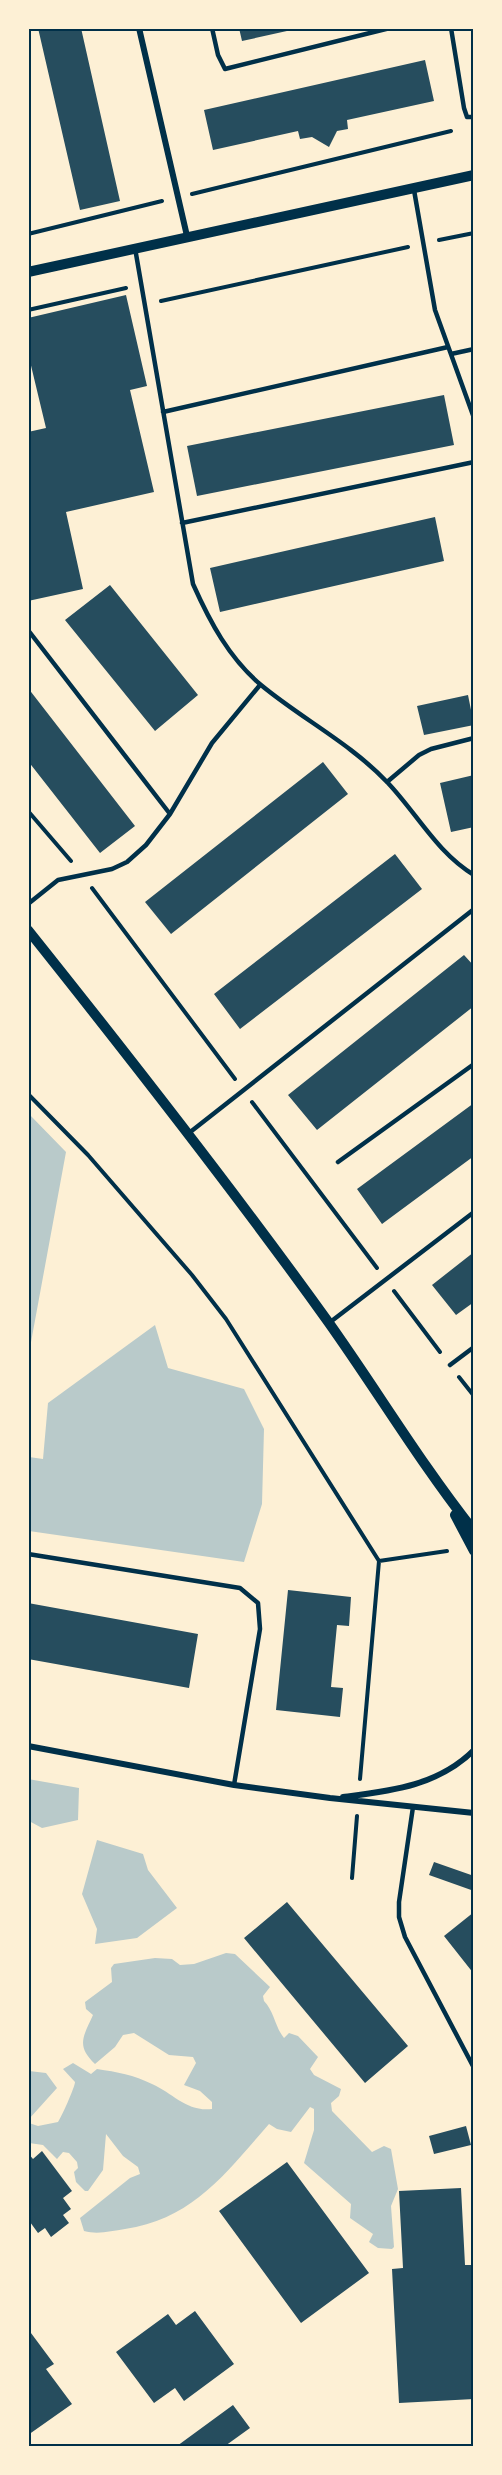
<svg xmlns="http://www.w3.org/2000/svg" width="502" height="2475" font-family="Barlow,sans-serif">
	<rect width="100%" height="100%" fill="#fdf0d5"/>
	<path fill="#b9caca" d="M 29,1114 L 66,1152 L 29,1353 Z
		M 155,1325 L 168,1368 L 244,1389 L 264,1429 L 262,1504 L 244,1562 L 29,1531 L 29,1457 L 43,1459 L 48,1403 Z
		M 28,1779 L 79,1788 L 78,1820 L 42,1828 L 29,1821 Z
		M 97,1840 L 143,1854 L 148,1870 L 177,1908 L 137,1938 L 95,1944 L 97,1929 L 82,1894 Z
		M 226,1953 L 235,1954 L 270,1987 L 263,1996 L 264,2001 C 274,2011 275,2027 284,2038 L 289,2033 L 298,2036 L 318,2057 L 310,2069 L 314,2075 L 341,2089 L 339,2096 L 331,2103 L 332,2111 L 372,2152 L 384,2146 L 391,2149 L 398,2189 L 391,2206 L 394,2247 L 392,2249 L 378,2248 L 369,2242 L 373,2234 L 350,2218 L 351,2204 L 304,2163 L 314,2130 L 314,2109 L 310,2107 L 291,2132 L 277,2129 L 269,2124 C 226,2173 193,2219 125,2229 C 111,2231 98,2235 84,2231 L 80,2218 L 130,2178 L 140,2174 L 138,2167 L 123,2156 L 106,2134 L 103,2170 L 88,2191 L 85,2191 L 76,2182 L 74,2172 L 78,2168 L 77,2162 L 69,2153 L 63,2152 L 57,2159 L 43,2145 L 29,2143 L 29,2123 L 38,2126 L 58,2122 C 61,2118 75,2087 75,2082 L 63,2069 L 73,2063 L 91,2074 L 97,2069 C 117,2072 134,2075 152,2084 C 174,2094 187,2112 212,2109 L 212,2102 L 200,2091 L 184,2085 L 196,2063 L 193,2057 L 169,2055 L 134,2033 L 123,2035 L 115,2047 L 95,2064 C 76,2046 83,2037 93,2015 L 86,2009 L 85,2002 L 112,1982 L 111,1968 L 114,1964 L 155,1958 L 172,1959 L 180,1965 L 194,1964 Z
		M 29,2071 L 46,2073 L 57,2088 L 29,2119 Z"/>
	<path fill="#264d5e" d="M 38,28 L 81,28 L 120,201 L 80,210 Z
		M 239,28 L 296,28 L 296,29 L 242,41 Z
		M 425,60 L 434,101 L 347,120 L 348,129 L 337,131 L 329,147 L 312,137 L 300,139 L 298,131 L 213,150 L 204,110 Z
		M 126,295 L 147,386 L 130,390 L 154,492 L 66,512 L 83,589 L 28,601 L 28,432 L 46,428 L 28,353 L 28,318 Z
		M 444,395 L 454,445 L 197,496 L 187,446 Z
		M 435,517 L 444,561 L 220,612 L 210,568 Z
		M 110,585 L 198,695 L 155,731 L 65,620 Z
		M 28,688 L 135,826 L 100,853 L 28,761 Z
		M 468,695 L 474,725 L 424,735 L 417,706 Z
		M 323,762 L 348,794 L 171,934 L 145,902 Z
		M 474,775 L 474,827 L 451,832 L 440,783 Z
		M 395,854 L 422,889 L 240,1029 L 214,994 Z
		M 464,955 L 474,966 L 474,1006 L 317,1130 L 288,1095 Z
		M 474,1103 L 474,1156 L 382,1224 L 357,1189 Z
		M 474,1252 L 474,1302 L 456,1315 L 432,1285 Z
		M 288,1590 L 351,1597 L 349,1626 L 337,1625 L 331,1687 L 343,1688 L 340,1717 L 276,1710 Z
		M 28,1603 L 198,1634 L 189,1688 L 28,1659 Z
		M 434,1862 L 474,1876 L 474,1891 L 429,1875 Z
		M 287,1902 L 408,2046 L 365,2083 L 244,1938 Z
		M 474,1912 L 474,1974 L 444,1936 Z
		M 466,2126 L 471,2145 L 434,2154 L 429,2136 Z
		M 42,2151 L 72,2191 L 63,2198 L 71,2209 L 63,2215 L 69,2223 L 51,2237 L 45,2228 L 38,2233 L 30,2222 L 28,2224 L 28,2153 L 33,2159 Z
		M 287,2162 L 369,2273 L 301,2323 L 219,2211 Z
		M 461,2188 L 465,2265 L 472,2265 L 474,2399 L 399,2403 L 392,2269 L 403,2268 L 399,2191 Z
		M 195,2311 L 234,2364 L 184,2401 L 175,2388 L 154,2403 L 116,2352 L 168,2314 L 176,2325 Z
		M 28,2329 L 54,2364 L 46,2369 L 72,2404 L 28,2435 Z
		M 233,2405 L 250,2428 L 225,2446 L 177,2446 Z"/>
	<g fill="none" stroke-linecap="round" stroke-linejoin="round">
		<path stroke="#003049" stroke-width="4" d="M 192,194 L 451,131
			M 28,234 L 162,201
			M 439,240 L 474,233
			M 161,301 L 408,247
			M 28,310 L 126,288
			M 28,811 L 71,861
			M 92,888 L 235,1079
			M 28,1094 L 88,1155 L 192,1275 L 226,1319 L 379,1561 L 360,1779
			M 252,1102 L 377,1268
			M 394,1291 L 440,1352
			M 459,1377 L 474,1396
			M 379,1561 L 447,1551
			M 352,1878 L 357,1816"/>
		<path stroke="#003049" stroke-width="4.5" d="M 212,28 L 218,55 L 225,69 L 390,28
			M 451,28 L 464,108 L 467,117 L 474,117
			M 414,190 L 435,310 L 474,418
			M 135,248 L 193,584 C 210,622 229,658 261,685 C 302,719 350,743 387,782 C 416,812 437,853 474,875
			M 451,354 L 474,349
			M 163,412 L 448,347
			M 182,523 L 474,462
			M 28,630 L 170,814
			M 387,782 L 419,755 L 431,749 L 474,738
			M 28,904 L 58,880 L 112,869 L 127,862 L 146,845 L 170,814 L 212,743 L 260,685
			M 189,1133 L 474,909
			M 338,1162 L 474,1064
			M 329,1323 L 474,1212
			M 450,1365 L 474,1347
			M 28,1554 L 240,1588 L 258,1603 L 260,1629 L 234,1785
			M 413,1807 L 399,1902 L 399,1917 L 405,1937 L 474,2068"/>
		<path stroke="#003049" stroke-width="6" d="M 139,28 L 187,236
			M 28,1746 L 234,1785 L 330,1798 L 474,1813
			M 343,1797 C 390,1791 438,1786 474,1750"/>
		<path stroke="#003049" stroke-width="10" d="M 28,272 L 474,175
			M 28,930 C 131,1059 233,1189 329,1323 C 378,1392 421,1464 474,1531
			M 455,1515 L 474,1551"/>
	</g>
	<rect width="502" height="2475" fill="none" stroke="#fdf0d5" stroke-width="60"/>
	<rect x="30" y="30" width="442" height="2415" fill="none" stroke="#003049" stroke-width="2"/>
</svg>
